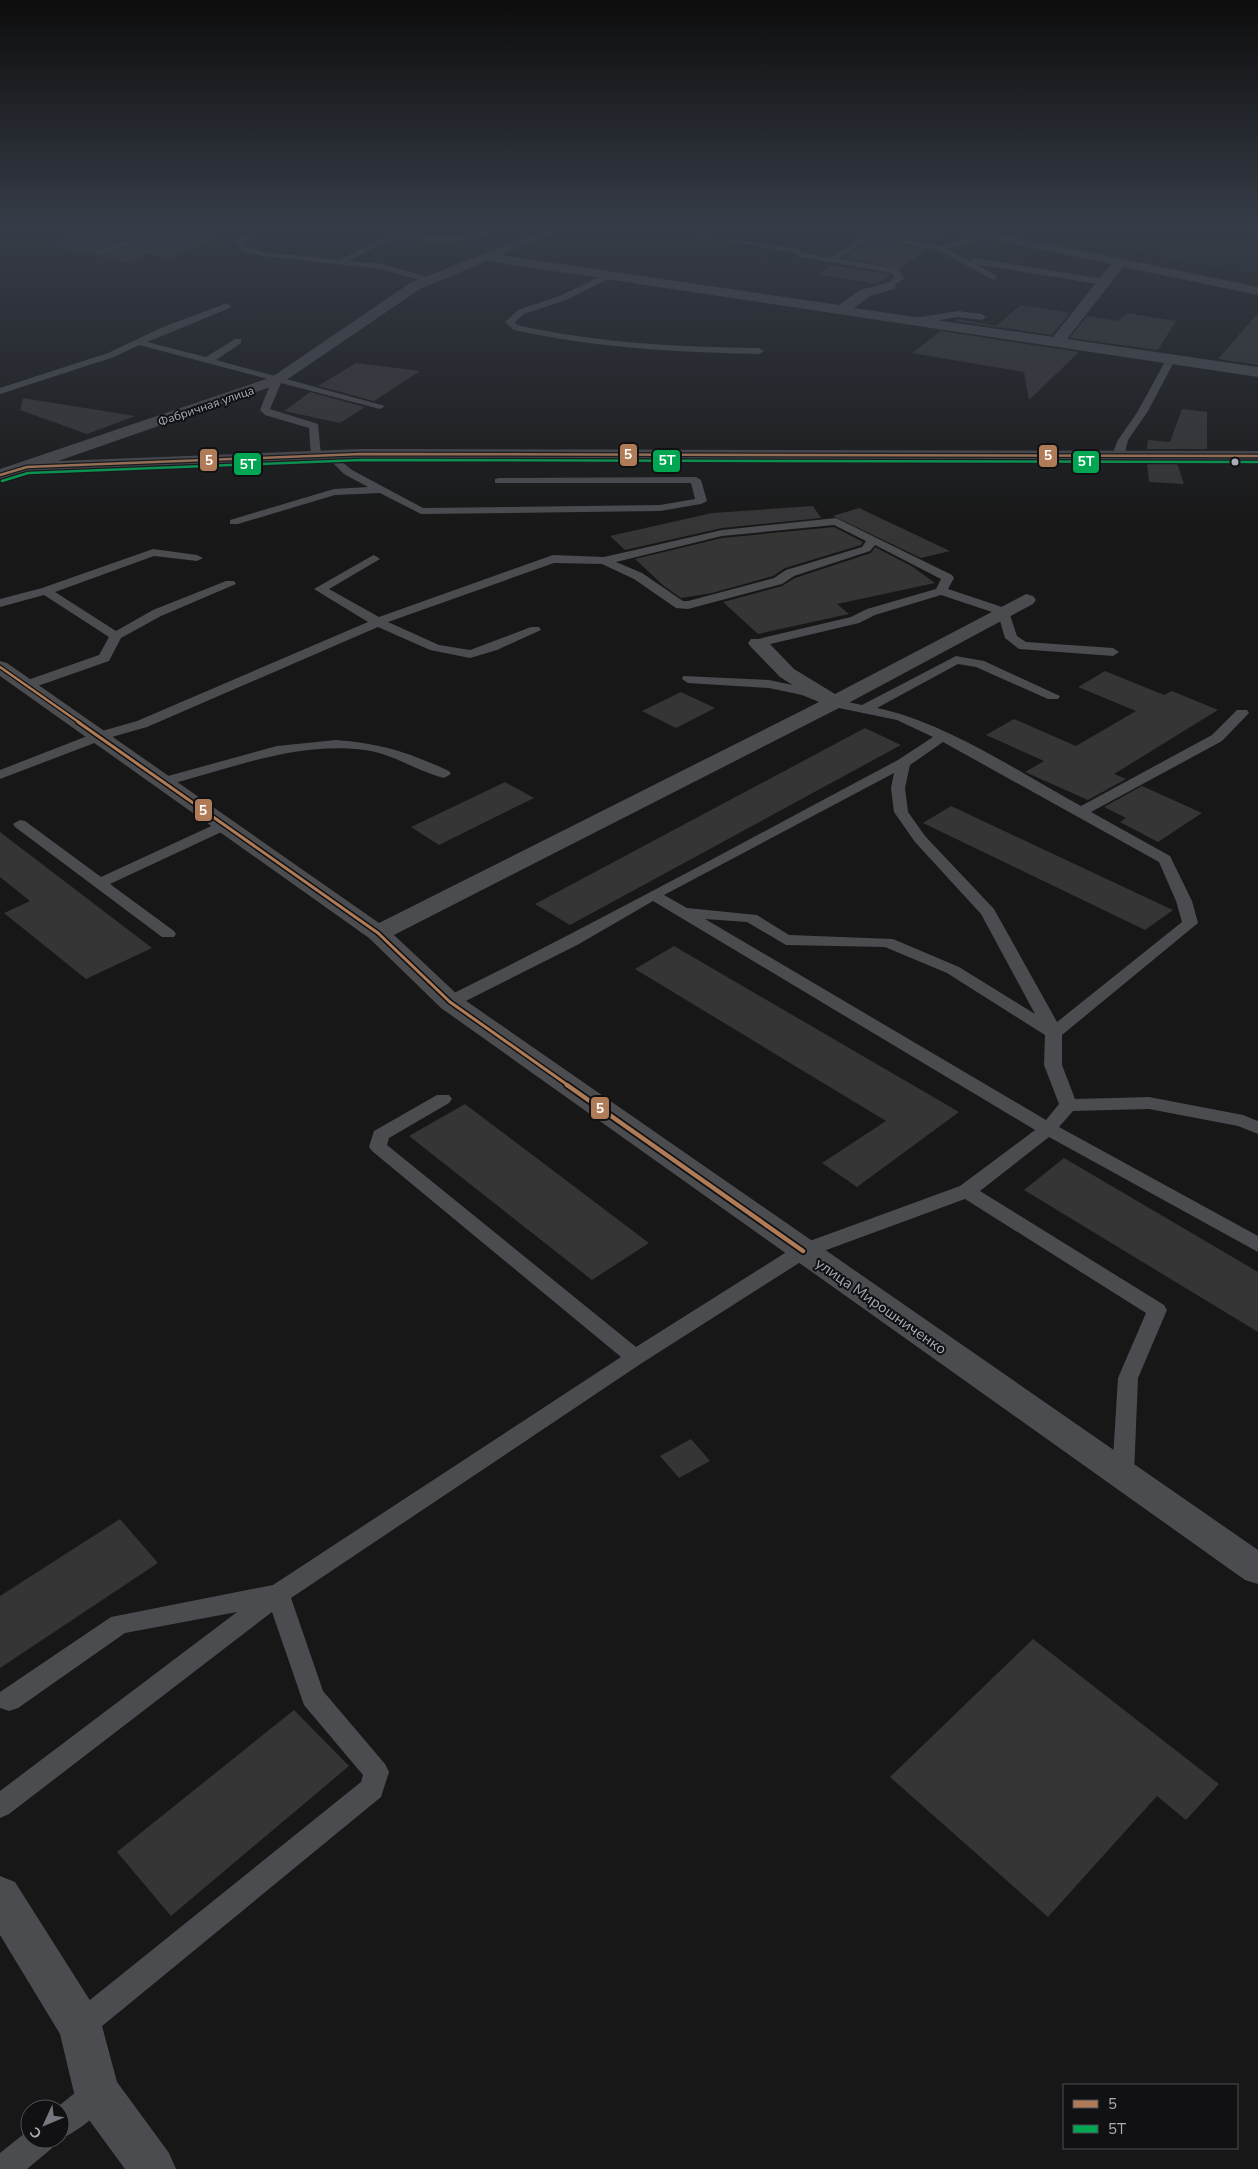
<svg xmlns="http://www.w3.org/2000/svg" width="1258" height="2169" font-family="'Nunito Sans',sans-serif">
	<rect width="100%" height="100%" fill="#171717"/>
	<path fill="#1d241e" d="M 1049,228 L 1242,228 L 1258,231 L 1258,273 L 1225,270 L 1073,238 Z"/>
	<path fill="#353536" d="M 95,228 L 154,228 L 91,251 L 91,254 L 47,244 Z
		M 172,228 L 238,228 L 169,258 L 147,254 L 128,262 L 101,256 Z
		M 891,228 L 947,228 L 952,232 L 936,243 L 882,233 Z
		M 871,240 L 926,250 L 900,269 L 844,258 Z
		M 832,265 L 891,275 L 876,284 L 817,274 Z
		M 1021,305 L 1070,313 L 1052,335 L 955,321 L 958,319 L 996,326 Z
		M 1127,313 L 1176,321 L 1158,350 L 1070,338 L 1087,316 L 1118,321 Z
		M 1258,313 L 1258,365 L 1218,359 Z
		M 941,331 L 1079,352 L 1029,400 L 1024,372 L 912,353 Z
		M 356,363 L 420,371 L 374,401 L 318,386 Z
		M 310,392 L 365,407 L 340,423 L 284,411 Z
		M 23,398 L 135,416 L 87,434 L 20,410 Z
		M 1182,409 L 1207,412 L 1207,449 L 1147,449 L 1148,440 L 1170,442 Z
		M 1147,463 L 1177,463 L 1184,484 L 1149,482 Z
		M 813,506 L 821,518 L 722,528 L 625,550 L 610,536 L 712,513 Z
		M 859,508 L 950,551 L 921,558 L 833,516 Z
		M 834,527 L 863,542 L 861,545 L 785,568 L 773,576 L 712,593 L 681,598 L 664,586 L 635,559 L 722,538 Z
		M 875,547 L 913,567 L 935,583 L 837,604 L 849,614 L 758,634 L 723,602 L 782,586 L 795,578 L 871,553 Z
		M 1105,671 L 1164,695 L 1172,691 L 1218,710 L 1114,774 L 1126,779 L 1088,800 L 1025,772 L 1044,761 L 986,735 L 1014,719 L 1076,746 L 1136,711 L 1078,687 Z
		M 681,692 L 715,708 L 676,728 L 642,711 Z
		M 865,728 L 901,745 L 570,925 L 535,904 Z
		M 505,782 L 534,798 L 439,845 L 411,827 Z
		M 1142,786 L 1202,813 L 1158,842 L 1120,822 L 1126,818 L 1104,807 Z
		M 951,806 L 1160,904 L 1173,910 L 1145,930 L 923,823 Z
		M 0,832 L 152,948 L 86,979 L 4,913 L 30,901 L 0,877 Z
		M 674,946 L 959,1112 L 857,1187 L 822,1163 L 886,1121 L 635,969 Z
		M 465,1104 L 649,1243 L 592,1280 L 409,1136 Z
		M 1064,1158 L 1258,1272 L 1258,1332 L 1024,1190 Z
		M 691,1439 L 710,1461 L 679,1478 L 660,1456 Z
		M 120,1519 L 158,1563 L 0,1668 L 0,1596 Z
		M 1033,1639 L 1219,1784 L 1186,1820 L 1157,1796 L 1048,1917 L 890,1777 Z
		M 294,1710 L 349,1766 L 171,1916 L 117,1852 Z"/>
	<g fill="none" stroke-linecap="round" stroke-linejoin="round">
		<path fill="#4b4c50" fill-rule="evenodd" d="M 159,228 L 170,228 L 99,255 L 92,253 Z
			M 259,228 L 269,228 L 244,242 L 248,247 L 263,252 L 339,260 L 378,240 L 428,228 L 441,228 L 418,235 L 456,236 L 490,228 L 501,228 C 484,241 446,243 426,241 C 420,240 412,238 407,238 C 387,238 367,252 349,261 L 381,264 L 432,278 L 433,280 L 429,283 L 381,269 L 263,256 L 242,251 L 235,241 L 236,239 Z
			M 708,228 L 717,228 L 701,240 L 695,240 L 695,236 Z
			M 845,228 L 856,228 L 872,233 L 940,246 L 962,240 L 983,231 L 986,231 L 986,235 L 968,244 L 947,249 L 970,261 L 974,258 L 1104,279 L 1108,282 L 1104,285 L 975,264 L 996,275 L 997,277 L 993,280 L 938,250 L 871,238 L 839,259 L 898,269 L 904,278 L 889,289 L 885,286 L 895,277 L 892,273 L 800,257 L 795,253 L 729,241 L 733,239 L 798,249 L 803,253 L 830,258 L 864,236 Z
			M 609,272 L 613,275 L 612,277 L 566,300 L 524,314 L 515,322 L 517,325 C 597,343 677,347 759,348 L 764,351 L 759,354 C 676,352 595,348 514,330 L 505,322 L 518,310 L 560,296 Z
			M 227,303 L 231,306 L 230,308 L 147,342 L 206,357 L 235,339 L 241,339 L 241,343 L 216,360 L 385,406 L 380,409 L 281,383 L 270,409 L 318,424 L 321,455 L 316,458 L 311,455 L 309,428 L 265,415 L 260,410 L 272,380 L 139,345 L 114,357 L 0,394 L 0,388 L 108,353 L 163,327 Z
			M 958,311 L 982,314 L 986,317 L 982,320 L 958,317 L 915,324 L 910,321 L 915,318 Z
			M 1168,356 L 1176,358 L 1148,411 L 1128,440 L 1124,456 L 1123,458 L 1115,458 L 1114,450 L 1118,440 L 1138,411 Z
			M 330,452 L 352,470 L 423,508 L 660,505 L 695,499 L 691,483 L 495,483 L 495,479 L 499,478 L 696,477 L 701,480 L 707,501 L 701,504 L 660,511 L 421,514 L 380,493 L 335,495 L 238,524 L 230,524 L 230,520 L 334,489 L 368,487 L 344,474 L 325,455 Z
			M 836,518 L 952,575 L 954,578 L 948,589 L 1008,609 L 1017,636 L 1026,642 L 1113,648 L 1119,652 L 1113,656 L 1019,649 L 1005,638 L 998,614 L 941,595 L 875,615 L 859,623 L 758,647 L 754,646 L 752,643 L 754,640 L 851,617 L 867,609 L 936,589 L 941,579 L 875,545 L 870,551 L 794,576 L 782,584 L 688,609 L 676,608 L 634,579 L 602,564 L 554,563 L 388,622 L 439,645 L 470,650 L 531,627 L 539,627 L 541,630 L 497,650 L 470,658 L 430,650 L 378,627 L 147,727 L 105,739 L 0,779 L 0,770 L 95,733 L 137,721 L 368,622 L 314,589 L 370,557 L 374,555 L 380,559 L 329,589 L 379,617 L 553,555 L 604,557 L 722,530 ZM 834,525 L 866,541 L 862,547 L 786,570 L 774,578 L 688,601 L 683,601 L 642,573 L 616,562 L 722,536 Z
			M 153,549 L 197,555 L 203,558 L 197,561 L 154,556 L 55,592 L 116,631 L 153,610 L 226,581 L 234,581 L 236,584 L 161,616 L 121,638 L 109,661 L 32,688 L 22,688 L 20,685 L 22,682 L 99,655 L 109,637 L 44,595 L 0,607 L 0,599 L 42,588 Z
			M 956,656 L 984,661 L 1060,696 L 1058,699 L 1048,699 L 976,667 L 958,664 L 877,708 C 945,722 1019,772 1081,806 L 1212,735 L 1237,710 L 1247,710 L 1249,713 L 1222,741 L 1091,812 L 1170,856 L 1192,901 L 1198,923 L 1062,1035 L 1062,1065 L 1075,1099 L 1149,1097 L 1243,1115 L 1258,1121 L 1258,1134 L 1238,1126 L 1149,1109 L 1073,1111 L 1059,1127 L 1258,1236 L 1258,1252 L 1049,1137 L 980,1191 L 1164,1305 L 1167,1310 L 1138,1378 L 1134,1474 L 1131,1480 L 1123,1483 L 1115,1480 L 1112,1474 L 1118,1378 L 1146,1313 L 965,1199 L 810,1256 L 642,1363 L 291,1598 L 323,1691 L 385,1764 L 389,1772 L 381,1797 L 90,2036 L 80,2040 L 70,2036 L 66,2026 L 70,2016 L 361,1782 L 363,1775 L 304,1705 L 272,1612 L 9,1814 L 0,1818 L 0,1791 L 237,1612 L 125,1633 L 18,1708 L 9,1711 L 0,1708 L 0,1692 L 111,1617 L 273,1585 L 621,1357 L 372,1151 L 369,1147 L 374,1131 L 437,1095 L 449,1095 L 452,1099 L 449,1103 L 389,1138 L 387,1145 L 636,1347 L 796,1246 L 960,1186 L 1035,1130 L 653,901 L 579,944 L 456,1006 L 444,1006 L 442,1002 L 444,998 C 597,923 747,840 898,760 L 933,737 L 897,720 L 829,706 L 802,695 L 769,688 L 688,683 L 682,679 L 683,676 L 769,680 L 811,689 L 838,700 L 862,705 ZM 943,742 L 1159,862 L 1176,901 L 1182,922 L 1057,1022 L 994,909 L 925,836 L 908,812 L 905,788 L 910,765 ZM 894,773 L 891,788 L 894,812 L 915,842 L 981,914 L 1035,1014 L 959,967 L 893,939 L 789,935 L 757,915 L 687,908 L 664,895 ZM 705,919 L 747,922 L 786,945 L 885,947 L 947,973 L 1045,1035 L 1044,1065 L 1059,1104 L 1046,1120 Z
			M 336,740 C 380,743 410,753 449,771 L 451,774 L 444,778 C 416,771 394,754 365,750 C 294,741 229,770 162,786 L 155,782 L 157,779 L 277,746 Z
			M 20,820 L 25,821 L 101,877 L 220,822 L 225,821 L 232,825 L 230,828 L 110,884 L 174,931 L 176,934 L 174,937 L 162,937 L 15,827 L 13,824 Z
			M 97,2079 L 107,2083 L 111,2093 C 104,2112 79,2131 60,2139 L 60,2109 L 55,2109 L 87,2083 Z
			M 30,2129 L 30,2139 L 56,2139 L 51,2149 L 27,2169 L 0,2169 L 0,2153 Z"/>
		<path fill="#4b4c50" fill-rule="evenodd" d="M 949,228 L 972,228 L 1258,287 L 1258,295 L 1123,267 L 1067,339 L 1258,367 L 1258,377 L 486,261 L 479,257 L 486,253 L 839,305 L 860,290 L 889,282 L 896,286 L 894,289 L 870,296 L 854,308 L 1053,337 L 1111,264 L 955,232 Z
			M 1026,594 L 1033,596 L 1036,600 L 1033,604 L 841,707 L 394,935 L 459,996 L 1258,1550 L 1258,1584 L 1245,1580 L 441,1008 L 369,938 L 0,676 L 0,661 L 7,663 L 379,923 L 819,702 L 780,677 L 751,647 L 748,643 L 751,639 L 765,639 L 794,669 L 835,694 Z
			M 0,1876 L 15,1882 L 96,2010 L 102,2026 L 117,2082 L 169,2153 L 176,2169 L 125,2169 L 81,2109 L 74,2093 L 60,2034 L 0,1935 Z"/>
		<path fill="#4a4a4e" fill-rule="evenodd" d="M 549,228 L 565,228 L 420,289 L 282,383 L 58,461 L 361,449 L 1258,451 L 1258,461 L 361,459 L 26,472 L 0,480 L 0,469 L 272,377 L 410,283 Z"/>
		<defs>
			<path id="bus-1-far2" d="M 0,475 L 27,467 L 361,454 L 1258,456
				M 0,667 L 80,723"/>
			<path id="bus-1-far1" d="M 78,722 L 378,933 L 450,1002 L 569,1086"/>
			<path id="bus-1" d="M 567,1085 L 803,1251"/>
			<path id="bus-2" d="M 2,481 L 28,473 L 361,460 L 1258,462"/>
		</defs>
		<use href="#bus-1-far2" stroke="#111113" stroke-width="5"/>
		<use href="#bus-1-far1" stroke="#111113" stroke-width="6"/>
		<use href="#bus-1" stroke="#111113" stroke-width="8"/>
		<use href="#bus-2" stroke="#111113" stroke-width="5"/>
		<use href="#bus-1-far2" stroke="#b07c57" stroke-width="2.5"/>
		<use href="#bus-1-far1" stroke="#b07c57" stroke-width="3"/>
		<use href="#bus-1" stroke="#b07c57" stroke-width="4.5"/>
		<use href="#bus-2" stroke="#00a651" stroke-width="2.5"/>
	</g>
	<linearGradient id="sky" x2="0" y2="1"><stop stop-color="#0d0d0d"/><stop offset="0.43" stop-color="#363c47"/><stop offset="1" stop-color="#363c47" stop-opacity="0"/></linearGradient>
	<rect width="1258" height="531" fill="url(#sky)"/>
	<circle fill="#a8adb8" stroke="#111113" stroke-width="2" cx="1235" cy="462" r="4.5"/>
	<g text-anchor="middle" dominant-baseline="central" stroke-width="4" stroke-linejoin="round" paint-order="stroke">
		<g font-size="12" fill="#a8adb8" stroke="#111113">
			<text transform="translate(206 406) rotate(-19)">Фабричная улица</text>
		</g>
		<g font-size="15" fill="#a8adb8" stroke="#111113">
			<text transform="translate(881 1306) rotate(35)">улица Мирошниченко</text>
		</g>
	</g>
	<g stroke="#111113" stroke-width="2">
		<rect x="619" y="443" width="19" height="24" rx="5" fill="#b07c57"/>
		<rect x="1038" y="444" width="20" height="24" rx="5" fill="#b07c57"/>
		<rect x="199" y="448" width="19" height="24" rx="5" fill="#b07c57"/>
		<rect x="652" y="449" width="29" height="24" rx="5" fill="#00a651"/>
		<rect x="1072" y="450" width="28" height="24" rx="5" fill="#00a651"/>
		<rect x="233" y="452" width="29" height="24" rx="5" fill="#00a651"/>
		<rect x="194" y="798" width="19" height="24" rx="5" fill="#b07c57"/>
		<rect x="590" y="1096" width="20" height="24" rx="5" fill="#b07c57"/>
	</g>
	<g font-size="14" text-anchor="middle" font-weight="bold" fill="#fff">
		<text x="628" y="459">5</text>
		<text x="1048" y="460">5</text>
		<text x="209" y="465">5</text>
		<text x="667" y="465">5Т</text>
		<text x="1086" y="466">5Т</text>
		<text x="248" y="469">5Т</text>
		<text x="203" y="815">5</text>
		<text x="600" y="1113">5</text>
	</g>
	<rect x="1063" y="2084" width="175" height="65" fill="#111113" stroke="#4d4f55"/>
	<rect x="1073" y="2100" width="25" height="8" fill="#b07c57" stroke="#4d4f55"/>
	<text x="1108" y="2109" font-size="15" fill="#a8adb8">5</text>
	<rect x="1073" y="2125" width="25" height="8" fill="#00a651" stroke="#4d4f55"/>
	<text x="1108" y="2134" font-size="15" fill="#a8adb8">5Т</text>
	<g transform="translate(45 2124) rotate(226)"><circle r="24" fill="#111113" stroke="#4d4f55"/>
	<path d="M0-4L9 19L0 12L-9 19Z" fill="#757880"/>
	<text y="-8" font-size="14" font-weight="bold" text-anchor="middle" fill="#a8adb8">С</text>
	</g>
</svg>
